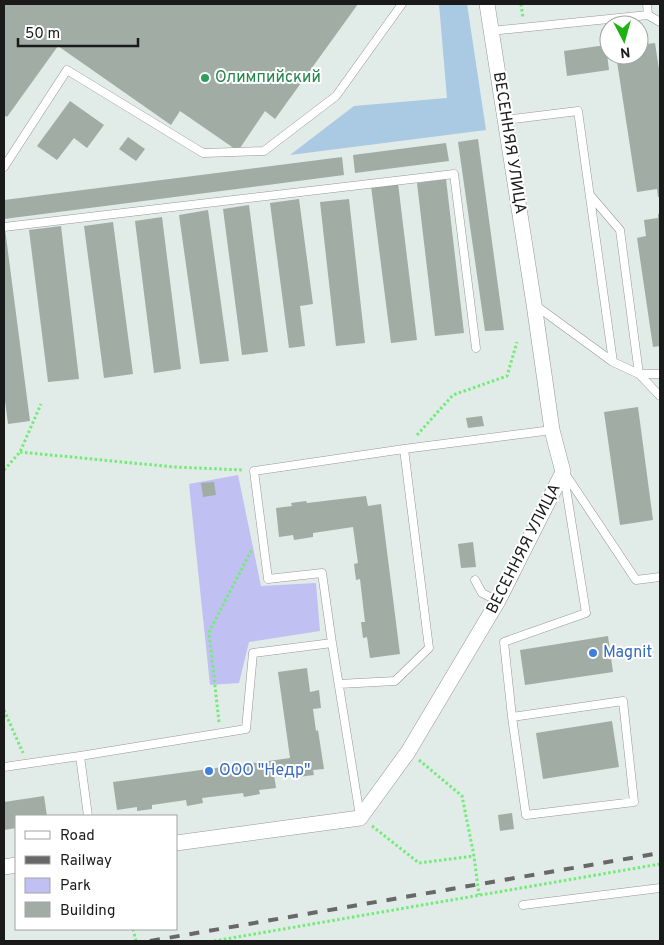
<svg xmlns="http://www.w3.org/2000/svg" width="664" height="945" font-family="Overpass,sans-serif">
	<rect width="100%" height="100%" fill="#e1ebe7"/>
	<path fill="#aac9e2" d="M 439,4 L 467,4 L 486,130 L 290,155 L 354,106 L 447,98 Z"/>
	<path fill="#c1c0f3" d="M 238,475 L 261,586 L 316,583 L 320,631 L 249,642 L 239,683 L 210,685 L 189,484 Z"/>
	<path fill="#a0aca4" d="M 4,4 L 358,4 L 275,119 L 265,111 L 238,151 L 180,111 L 171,125 L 58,46 L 7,117 L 4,115 Z
		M 655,43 L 660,76 L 660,197 L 658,197 L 657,189 L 637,192 L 616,55 L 639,55 L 639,45 Z
		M 606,45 L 609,70 L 567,76 L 564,51 Z
		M 70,101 L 104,125 L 87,148 L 74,138 L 57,160 L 37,146 Z
		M 128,137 L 145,149 L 136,161 L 119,149 Z
		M 478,139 L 504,330 L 485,331 L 458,142 Z
		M 446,143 L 449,161 L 355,173 L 353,155 Z
		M 342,157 L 344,175 L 4,219 L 4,200 Z
		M 446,179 L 464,333 L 435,336 L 417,183 Z
		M 398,183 L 417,340 L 391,343 L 371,186 Z
		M 299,199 L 313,304 L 300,306 L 305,346 L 289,348 L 270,203 Z
		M 349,199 L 365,343 L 336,346 L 320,202 Z
		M 249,205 L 268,352 L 242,355 L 223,209 Z
		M 208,210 L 229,361 L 200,364 L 179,215 Z
		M 658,214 L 660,214 L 660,346 L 653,347 L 637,238 L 646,236 L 644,220 L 658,218 Z
		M 162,217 L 181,369 L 154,373 L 135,221 Z
		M 113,222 L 133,374 L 104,378 L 84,226 Z
		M 61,226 L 79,379 L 48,382 L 29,230 Z
		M 4,229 L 5,229 L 30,421 L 8,424 L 4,393 Z
		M 638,407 L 653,520 L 620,525 L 604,412 Z
		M 482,416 L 484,426 L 468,428 L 466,418 Z
		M 214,482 L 216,495 L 203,497 L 201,483 Z
		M 366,496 L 368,506 L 381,504 L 400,654 L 370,658 L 367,637 L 363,638 L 361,622 L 365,622 L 360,579 L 356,580 L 354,564 L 358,563 L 353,527 L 313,533 L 313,537 L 294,540 L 293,535 L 279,537 L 276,508 L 292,506 L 291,503 L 306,501 L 307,503 Z
		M 473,542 L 476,567 L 461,568 L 458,544 Z
		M 608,636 L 613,672 L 525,685 L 520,650 Z
		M 307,668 L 310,692 L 319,690 L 321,708 L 313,709 L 316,731 L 318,730 L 324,769 L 313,770 L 314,775 L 298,777 L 298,772 L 274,775 L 276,788 L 259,790 L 260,794 L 244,797 L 243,793 L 202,798 L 203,803 L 187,806 L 186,800 L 152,805 L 152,809 L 137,811 L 137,807 L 117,810 L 113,782 L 290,758 L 278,672 Z
		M 612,721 L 619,767 L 543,779 L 536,733 Z
		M 44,796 L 47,816 L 16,816 L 16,828 L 4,830 L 4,802 Z
		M 512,813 L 514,829 L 500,831 L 498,815 Z"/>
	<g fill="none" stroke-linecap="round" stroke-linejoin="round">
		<defs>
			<path id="lane" d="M 647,4 L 648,15
				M 491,31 L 648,15 L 660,22
				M 505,120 L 578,111 L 613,362
				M 4,167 L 67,70 L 203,153 L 264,151 L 336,96 L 402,4
				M 590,195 L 620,230 L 639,374 L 660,374
				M 4,227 L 454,174 L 476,348
				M 535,305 L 613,362 L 639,374 L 660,396
				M 566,475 L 636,580 L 660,577
				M 475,580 L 482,593 L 498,601
				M 332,643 L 360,816
				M 339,684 L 395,681 L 429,648 L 404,449
				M 512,717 L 623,701 L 634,802 L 526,815 L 512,717 L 504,642 L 586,613 L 564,476
				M 80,756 L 88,816
				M 4,767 L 80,756 L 246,729 L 253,653 L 332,643 L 322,573 L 268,579 L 254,471 L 404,449 L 552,430
				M 523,905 L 660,888"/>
			<path id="street" d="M 176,843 L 360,818 L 408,752 L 498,601 L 563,472 L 552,430 L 534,304 L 487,4
				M 4,867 L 16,865"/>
		</defs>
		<use href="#lane" stroke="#979797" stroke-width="9"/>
		<use href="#street" stroke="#979797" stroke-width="16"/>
		<path stroke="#71ec76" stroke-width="3" stroke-dasharray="2.5 2.5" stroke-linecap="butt" d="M 521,4 L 523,18
			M 417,435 L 453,395 L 507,376 L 517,342
			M 20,452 L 174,467 L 243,470
			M 4,470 L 20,452 L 41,404
			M 4,710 L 23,753
			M 219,722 L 209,632 L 252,549
			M 419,760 L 462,796 L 474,856 L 479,895
			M 372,826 L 419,863 L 474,856
			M 133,929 L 136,941
			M 214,941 L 660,864"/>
		<use href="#lane" stroke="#fff" stroke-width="8"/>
		<use href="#street" stroke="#fff" stroke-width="15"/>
		<path stroke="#686868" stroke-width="4" stroke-dasharray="10 10" stroke-linecap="butt" d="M 150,941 L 660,853"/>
	</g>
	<circle fill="#2e9e5b" stroke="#fff" stroke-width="2" cx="205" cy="78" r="5"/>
	<g fill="#3f7fe0" stroke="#fff" stroke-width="2">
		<circle cx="593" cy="653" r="5"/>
		<circle cx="209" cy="771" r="5"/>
	</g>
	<g text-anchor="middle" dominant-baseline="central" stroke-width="4" stroke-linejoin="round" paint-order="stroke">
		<g font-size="16" fill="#27864d" stroke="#fff" text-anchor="start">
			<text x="215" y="78">Олимпийский</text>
		</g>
		<g font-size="16" fill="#1a1a1a" stroke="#fff">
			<text transform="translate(509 143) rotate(81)">ВЕСЕННЯЯ УЛИЦА</text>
			<text transform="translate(524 549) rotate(-63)">ВЕСЕННЯЯ УЛИЦА</text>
		</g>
		<g font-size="16" fill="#366cbe" stroke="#fff" text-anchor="start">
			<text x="603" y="653">Magnit</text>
			<text x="219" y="771">ООО "Недр"</text>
		</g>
	</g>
	<rect width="664" height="945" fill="none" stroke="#1a1a1a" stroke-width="10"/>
	<rect x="15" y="815" width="162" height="115" fill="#ffffff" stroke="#a3a3a3"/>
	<rect x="25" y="831" width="25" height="8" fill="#ffffff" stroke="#a3a3a3"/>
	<text x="60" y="840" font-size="15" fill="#1a1a1a">Road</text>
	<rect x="25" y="856" width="25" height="8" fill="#686868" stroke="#a3a3a3"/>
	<text x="60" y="865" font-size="15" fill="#1a1a1a">Railway</text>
	<rect x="25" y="878" width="25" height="15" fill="#c1c0f3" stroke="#a3a3a3"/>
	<text x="60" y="890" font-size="15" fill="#1a1a1a">Park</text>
	<rect x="25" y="902" width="25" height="15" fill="#a0aca4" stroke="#a3a3a3"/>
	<text x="60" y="915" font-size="15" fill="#1a1a1a">Building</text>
	<g transform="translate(624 40) rotate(174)"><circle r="24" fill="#ffffff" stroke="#a3a3a3"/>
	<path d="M0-4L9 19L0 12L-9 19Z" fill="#1db212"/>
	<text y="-8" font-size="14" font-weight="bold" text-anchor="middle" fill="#1a1a1a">N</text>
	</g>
	<path d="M18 38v8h120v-8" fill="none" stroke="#1a1a1a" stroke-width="2.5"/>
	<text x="25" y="38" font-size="15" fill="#1a1a1a" stroke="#ffffff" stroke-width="4" paint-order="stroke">50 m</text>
</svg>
